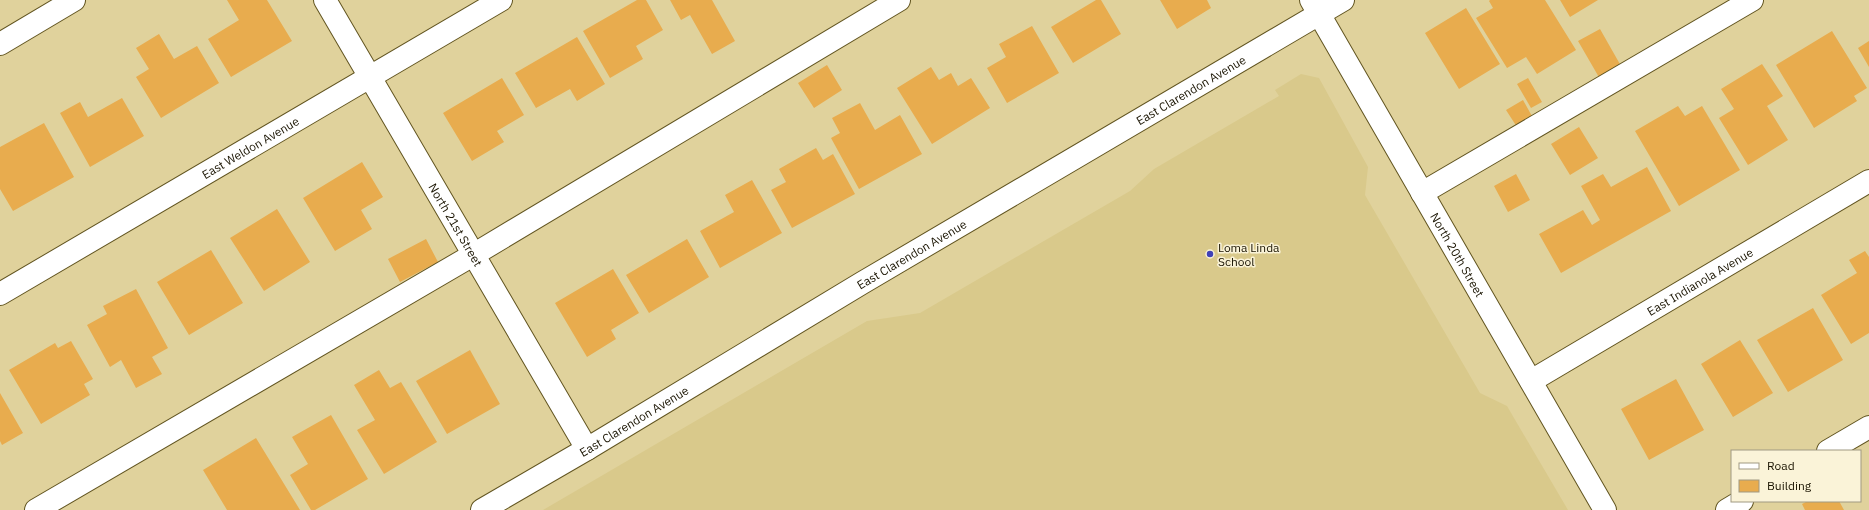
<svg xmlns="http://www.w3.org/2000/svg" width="1869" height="510" font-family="'IBM Plex Sans',sans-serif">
	<rect width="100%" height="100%" fill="#e0d29c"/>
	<path fill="#d9c98b" d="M 1301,74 L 1319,78 L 1368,167 L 1365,195 L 1480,393 L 1507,406 L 1568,510 L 543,510 L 867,321 L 920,313 L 1130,191 L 1154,169 L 1279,96 L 1275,90 Z"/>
	<path fill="#e8ac4e" d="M 227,0 L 267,0 L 292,41 L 231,77 L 208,39 L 239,20 Z
		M 637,0 L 646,0 L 663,30 L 636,46 L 643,59 L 610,78 L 583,31 Z
		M 670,0 L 712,0 L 735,41 L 712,54 L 690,15 L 681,20 Z
		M 1096,0 L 1101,0 L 1121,34 L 1073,63 L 1051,27 Z
		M 1160,0 L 1207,0 L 1211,8 L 1177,29 Z
		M 1490,0 L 1545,0 L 1576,50 L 1537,74 L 1526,57 L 1507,68 L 1476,18 L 1493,8 L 1489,1 Z
		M 1560,0 L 1598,0 L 1570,17 Z
		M 1466,8 L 1500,64 L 1459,89 L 1425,33 Z
		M 1032,26 L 1059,73 L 1007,103 L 987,68 L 1006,57 L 999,44 Z
		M 1600,29 L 1621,66 L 1600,79 L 1578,41 Z
		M 1832,31 L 1867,88 L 1854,96 L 1857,101 L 1814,128 L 1776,65 Z
		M 159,34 L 174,59 L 197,46 L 219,83 L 161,118 L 136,77 L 149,69 L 136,48 Z
		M 577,37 L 605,84 L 577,101 L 570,89 L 536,108 L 515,73 Z
		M 1869,41 L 1869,67 L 1858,48 Z
		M 1762,64 L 1783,96 L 1767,106 L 1788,140 L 1748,165 L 1719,118 L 1734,109 L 1721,89 Z
		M 827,65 L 842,90 L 814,108 L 798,83 Z
		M 931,67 L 939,80 L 951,73 L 958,86 L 971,78 L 990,108 L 932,144 L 897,88 Z
		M 502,78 L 524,115 L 497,131 L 504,142 L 472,161 L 443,113 Z
		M 1528,78 L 1542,102 L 1531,108 L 1517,84 Z
		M 122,98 L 144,136 L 90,167 L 60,113 L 80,102 L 88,117 Z
		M 1523,100 L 1533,118 L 1517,127 L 1506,110 Z
		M 860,103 L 875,130 L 900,115 L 922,154 L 859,189 L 831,138 L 840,133 L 832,118 Z
		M 1678,106 L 1685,116 L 1702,106 L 1740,170 L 1679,206 L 1635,131 Z
		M 44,123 L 74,177 L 13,211 L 0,189 L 0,147 Z
		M 1579,127 L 1598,158 L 1570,175 L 1551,144 Z
		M 816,148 L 823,160 L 833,154 L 855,194 L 792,228 L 771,190 L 786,182 L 779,169 Z
		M 362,162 L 383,197 L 361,210 L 372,229 L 335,251 L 303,198 Z
		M 1647,167 L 1671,211 L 1561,273 L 1539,234 L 1583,210 L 1592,225 L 1600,220 L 1581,186 L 1603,174 L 1611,187 Z
		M 1516,174 L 1530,200 L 1508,212 L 1494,186 Z
		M 752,180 L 782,233 L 720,268 L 700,231 L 734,212 L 725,195 Z
		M 277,209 L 310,262 L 264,291 L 230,238 Z
		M 426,239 L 438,262 L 400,282 L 388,259 Z
		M 687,239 L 709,277 L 649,313 L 626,275 Z
		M 211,250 L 243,303 L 189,335 L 157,282 Z
		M 1865,251 L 1869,257 L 1869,333 L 1851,344 L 1821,295 L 1857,273 L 1849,260 Z
		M 613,269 L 639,313 L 611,330 L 616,339 L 587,357 L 555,303 Z
		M 136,289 L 168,348 L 152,357 L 162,374 L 136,388 L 121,360 L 110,367 L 87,325 L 107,314 L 103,306 Z
		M 1813,308 L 1843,360 L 1788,392 L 1757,340 Z
		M 1740,340 L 1773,393 L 1733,417 L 1701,364 Z
		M 71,341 L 93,379 L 84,384 L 90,395 L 41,424 L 9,370 L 55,343 L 58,348 Z
		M 470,350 L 500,404 L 447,434 L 416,381 Z
		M 379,370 L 390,388 L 401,382 L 437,442 L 384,474 L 357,430 L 375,420 L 354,385 Z
		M 1676,379 L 1704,430 L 1649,460 L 1621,409 Z
		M 0,393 L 23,433 L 2,445 L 0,441 Z
		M 331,415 L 368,479 L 315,510 L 311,510 L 290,475 L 308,464 L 292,437 Z
		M 256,438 L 300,510 L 227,510 L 203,470 Z
		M 1808,501 L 1839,501 L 1844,510 L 1805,510 L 1802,504 Z"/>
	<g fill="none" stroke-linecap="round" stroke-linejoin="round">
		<defs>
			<g id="minor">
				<path id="s1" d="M 325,0 L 587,449"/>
				<path id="s2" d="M 1311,0 L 1605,510"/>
				<path d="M 0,44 L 74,0"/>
				<path d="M 1422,193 L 1752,0"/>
				<path id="s3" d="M 0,294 L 501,0"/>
				<path id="s4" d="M 1531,381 L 1869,181"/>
				<path d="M 1828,451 L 1869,427"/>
				<path d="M 36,510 L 473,255 L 899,0"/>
				<path id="s5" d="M 482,510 L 587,449 L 862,283 L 1343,0"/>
				<path d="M 1727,510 L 1742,501"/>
			</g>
		</defs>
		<use href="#minor" stroke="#625521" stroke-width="24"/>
		<use href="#minor" stroke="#fff" stroke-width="22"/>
	</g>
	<circle fill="#3f41b6" stroke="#faf3d8" stroke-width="1.5" cx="1210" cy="254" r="4"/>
	<g text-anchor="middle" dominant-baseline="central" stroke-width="3" stroke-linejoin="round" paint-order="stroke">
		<g font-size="12" fill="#191301" stroke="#faf3d8">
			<text stroke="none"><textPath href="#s5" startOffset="824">East Clarendon Avenue</textPath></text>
			<text stroke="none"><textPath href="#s3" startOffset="290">East Weldon Avenue</textPath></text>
			<text stroke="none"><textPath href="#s1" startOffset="260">North 21st Street</textPath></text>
			<text stroke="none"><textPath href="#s5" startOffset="500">East Clarendon Avenue</textPath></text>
			<text stroke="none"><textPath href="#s2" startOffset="294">North 20th Street</textPath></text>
			<text stroke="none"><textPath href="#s4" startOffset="196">East Indianola Avenue</textPath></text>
			<text stroke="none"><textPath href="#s5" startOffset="176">East Clarendon Avenue</textPath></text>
		</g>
		<g font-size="12" fill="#191301" stroke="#faf3d8" text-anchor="start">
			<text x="1218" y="247">Loma Linda<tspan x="1218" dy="14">School</tspan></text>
		</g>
	</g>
	<rect x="1731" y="450" width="130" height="52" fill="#faf3d8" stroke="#a09982"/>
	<rect x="1739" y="463" width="20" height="6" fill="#ffffff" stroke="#a09982"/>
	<text x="1767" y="470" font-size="12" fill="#191301">Road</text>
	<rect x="1739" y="480" width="20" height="12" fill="#e8ac4e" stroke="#a09982"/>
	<text x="1767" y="490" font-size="12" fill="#191301">Building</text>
</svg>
